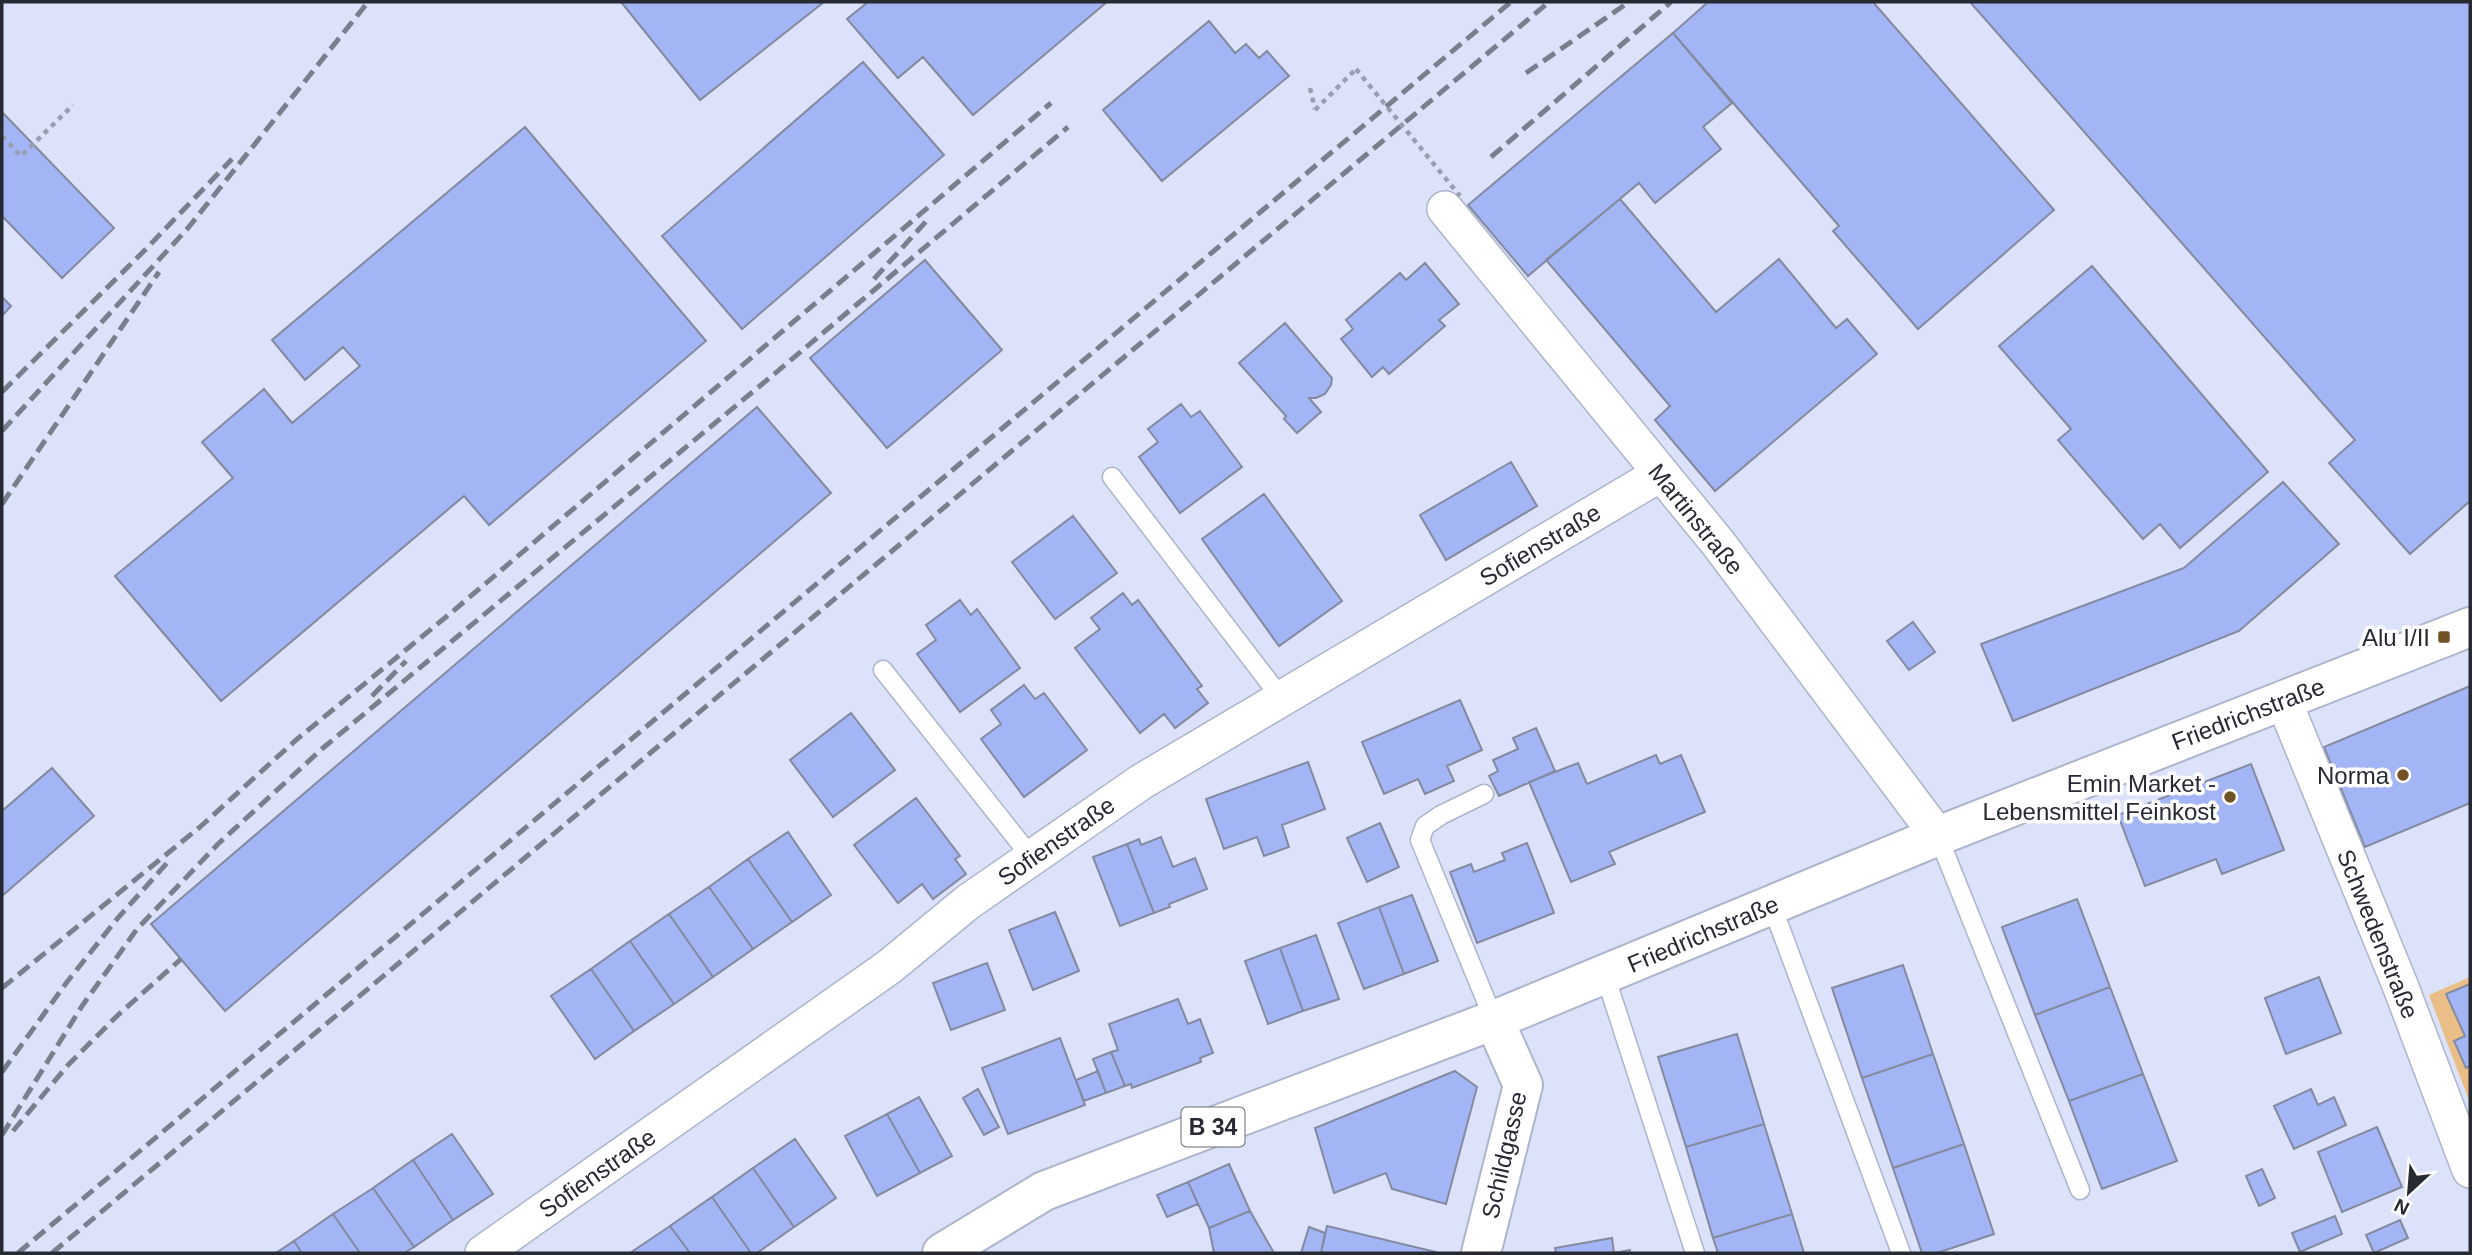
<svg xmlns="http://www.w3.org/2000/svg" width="2472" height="1255" font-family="Arial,sans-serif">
	<rect width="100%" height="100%" fill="#dbe2fa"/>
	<path fill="#eabe87" d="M 2470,977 L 2470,1103 L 2429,995 Z"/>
	<path fill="#a3b5f5" stroke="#838aa0" stroke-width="2" d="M 621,2 L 824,2 L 700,100 Z
		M 868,2 L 1107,2 L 973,115 L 923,57 L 898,78 L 847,19 Z
		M 1708,2 L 1873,2 L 2054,210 L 1918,329 L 1833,231 L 1839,226 L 1673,33 Z
		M 1970,2 L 2470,2 L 2470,501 L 2410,554 L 2329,463 L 2355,440 Z
		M 1209,21 L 1235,53 L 1246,44 L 1259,58 L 1267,51 L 1289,76 L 1162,181 L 1103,110 Z
		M 1673,33 L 1732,103 L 1703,127 L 1721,149 L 1655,203 L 1639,183 L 1528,276 L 1468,205 Z
		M 863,62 L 944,155 L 742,329 L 662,236 Z
		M 2,112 L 114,228 L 62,278 L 2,216 Z
		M 525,127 L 706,341 L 489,525 L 464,496 L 221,701 L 115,576 L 233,478 L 202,442 L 264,389 L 292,423 L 360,366 L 343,347 L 305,380 L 272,340 Z
		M 1620,199 L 1716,312 L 1779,259 L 1836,328 L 1847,319 L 1877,354 L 1715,491 L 1655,420 L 1670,406 L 1546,260 Z
		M 925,260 L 1002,350 L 887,448 L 810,358 Z
		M 1425,263 L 1459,304 L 1439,320 L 1445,326 L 1389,374 L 1383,367 L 1372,377 L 1341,339 L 1353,329 L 1346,320 L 1400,273 L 1406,280 Z
		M 2092,266 L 2268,472 L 2180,548 L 2160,524 L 2143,539 L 2058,440 L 2071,429 L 1999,346 Z
		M 2,297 L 11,306 L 2,316 Z
		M 1285,323 L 1332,378 L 1331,385 L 1325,394 L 1316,398 L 1309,398 L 1321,412 L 1297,433 L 1284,419 L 1286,416 L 1239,363 Z
		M 1181,404 L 1191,417 L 1200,411 L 1242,467 L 1180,513 L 1139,457 L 1158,442 L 1148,429 Z
		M 757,407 L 831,493 L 225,1011 L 151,924 Z
		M 1511,462 L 1537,506 L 1446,560 L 1420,515 Z
		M 2283,482 L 2339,544 L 2239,631 L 2013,721 L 1981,644 L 2184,568 Z
		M 1264,494 L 1342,601 L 1279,646 L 1202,539 Z
		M 1073,516 L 1117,573 L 1055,619 L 1012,562 Z
		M 1123,593 L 1132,605 L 1138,600 L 1202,686 L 1197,689 L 1208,703 L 1175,728 L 1164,714 L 1140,733 L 1075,648 L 1100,629 L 1091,618 Z
		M 960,600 L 971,615 L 977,609 L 1020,668 L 960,712 L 917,654 L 936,640 L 926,625 Z
		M 1913,622 L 1935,652 L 1909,670 L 1887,641 Z
		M 1024,685 L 1035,699 L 1044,693 L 1087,750 L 1024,797 L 981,739 L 1001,724 L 991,710 Z
		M 2470,686 L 2470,803 L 2365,847 L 2324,747 Z
		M 1460,700 L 1482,750 L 1447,766 L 1454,781 L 1425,794 L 1418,779 L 1384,794 L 1362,742 Z
		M 851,713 L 895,770 L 833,817 L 790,760 Z
		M 1536,728 L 1555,771 L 1499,796 L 1489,776 L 1498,771 L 1493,760 L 1518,749 L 1513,738 Z
		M 1656,755 L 1660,764 L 1681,755 L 1705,812 L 1609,852 L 1615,864 L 1571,882 L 1529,782 L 1578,763 L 1587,784 Z
		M 1308,762 L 1325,809 L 1282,825 L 1289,847 L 1264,856 L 1257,837 L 1224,849 L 1206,799 Z
		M 2251,764 L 2284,850 L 2222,874 L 2216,859 L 2145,886 L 2118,815 Z
		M 52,768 L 94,816 L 2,896 L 2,811 Z
		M 916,798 L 960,856 L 955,859 L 966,874 L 933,899 L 922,884 L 898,903 L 854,845 Z
		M 1380,823 L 1399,867 L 1367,882 L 1347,838 Z
		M 788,832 L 831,895 L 792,922 L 748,859 Z
		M 1161,837 L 1173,867 L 1195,858 L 1207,889 L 1169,904 L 1170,907 L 1154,913 L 1127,844 L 1139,839 L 1141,845 Z
		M 1527,843 L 1554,913 L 1477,943 L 1450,872 L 1471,864 L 1474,872 L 1505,860 L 1502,853 Z
		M 1127,844 L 1154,913 L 1120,926 L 1093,857 Z
		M 748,859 L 792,922 L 753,949 L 709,887 Z
		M 709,887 L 753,949 L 713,977 L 669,914 Z
		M 1412,895 L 1438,961 L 1404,974 L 1379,907 Z
		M 2077,899 L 2110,987 L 2035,1015 L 2002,927 Z
		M 1379,907 L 1404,974 L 1364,989 L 1338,923 Z
		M 1055,912 L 1079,971 L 1033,990 L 1009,930 Z
		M 669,914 L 713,977 L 674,1004 L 630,941 Z
		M 1316,935 L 1339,999 L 1303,1011 L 1280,948 Z
		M 630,941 L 674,1004 L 634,1031 L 591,969 Z
		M 1280,948 L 1303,1011 L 1268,1024 L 1245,961 Z
		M 987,963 L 1005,1010 L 951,1030 L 933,983 Z
		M 1903,965 L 1933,1054 L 1862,1078 L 1832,988 Z
		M 591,969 L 634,1031 L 595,1059 L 551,996 Z
		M 2319,977 L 2341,1033 L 2286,1054 L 2265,998 Z
		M 2470,984 L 2470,1066 L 2466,1068 L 2454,1041 L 2465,1036 L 2446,994 Z
		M 2110,987 L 2143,1074 L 2069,1101 L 2035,1015 Z
		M 1178,999 L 1188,1024 L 1200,1019 L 1213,1053 L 1200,1058 L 1201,1062 L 1132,1088 L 1131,1084 L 1125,1086 L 1111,1052 L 1118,1050 L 1109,1024 Z
		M 1737,1034 L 1764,1124 L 1686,1147 L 1658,1057 Z
		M 1060,1038 L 1085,1105 L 1008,1134 L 982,1068 Z
		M 1111,1052 L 1125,1086 L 1106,1093 L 1093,1059 Z
		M 1933,1054 L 1964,1144 L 1893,1168 L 1862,1078 Z
		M 1098,1071 L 1106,1093 L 1084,1101 L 1076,1080 Z
		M 1455,1071 L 1477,1087 L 1446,1204 L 1392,1189 L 1386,1173 L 1334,1193 L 1315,1128 Z
		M 2143,1074 L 2177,1161 L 2102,1189 L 2069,1101 Z
		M 978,1089 L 999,1127 L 984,1135 L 963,1098 Z
		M 2311,1089 L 2318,1105 L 2334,1097 L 2346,1125 L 2294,1149 L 2274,1106 Z
		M 919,1097 L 952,1156 L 920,1173 L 887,1114 Z
		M 887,1114 L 920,1173 L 877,1196 L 845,1136 Z
		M 1764,1124 L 1792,1214 L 1713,1238 L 1686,1147 Z
		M 2377,1127 L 2402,1187 L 2342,1212 L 2318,1152 Z
		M 452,1134 L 493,1194 L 453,1220 L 413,1160 Z
		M 795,1139 L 836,1198 L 794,1227 L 753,1168 Z
		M 1964,1144 L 1994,1234 L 1937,1253 L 1922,1253 L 1893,1168 Z
		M 413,1160 L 453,1220 L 414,1247 L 373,1188 Z
		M 1229,1164 L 1250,1211 L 1209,1228 L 1188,1182 Z
		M 753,1168 L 794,1227 L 757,1253 L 751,1253 L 712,1197 Z
		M 2262,1169 L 2275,1198 L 2259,1206 L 2246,1176 Z
		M 1188,1182 L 1198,1204 L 1167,1217 L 1157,1195 Z
		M 373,1188 L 414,1247 L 404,1253 L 360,1253 L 333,1214 Z
		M 712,1197 L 751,1253 L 690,1253 L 670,1226 Z
		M 1250,1211 L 1274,1253 L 1214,1253 L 1209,1228 Z
		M 333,1214 L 360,1253 L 302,1253 L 294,1241 Z
		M 1792,1214 L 1804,1253 L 1718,1253 L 1713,1238 Z
		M 2335,1216 L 2342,1234 L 2300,1252 L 2292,1233 Z
		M 2400,1220 L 2408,1238 L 2374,1253 L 2366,1235 Z
		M 670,1226 L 690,1253 L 630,1253 Z
		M 1327,1226 L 1436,1252 L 1436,1253 L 1321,1253 Z
		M 1309,1227 L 1325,1233 L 1321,1253 L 1301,1253 Z
		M 1612,1238 L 1614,1253 L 1630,1250 L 1630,1253 L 1556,1253 L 1555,1248 Z
		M 294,1241 L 302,1253 L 276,1253 Z"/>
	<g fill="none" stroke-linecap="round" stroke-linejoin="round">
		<defs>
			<path id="lane" d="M 1112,477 L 1282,699
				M 883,670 L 1032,858
				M 1484,794 L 1441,815 L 1425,826 L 1420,840 L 1494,1020
				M 1938,836 L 2080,1190
				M 1772,906 L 1901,1253
				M 1605,975 L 1695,1253"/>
			<path id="street" d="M 1445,209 L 1718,543 L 1938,836
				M 2283,699 L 2400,985 L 2470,1170
				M 483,1253 L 889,967 L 968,902 L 1141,782 L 1660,474"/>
			<path id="secondary" d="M 1481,1253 L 1523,1085 L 1494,1020"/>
			<path id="primary" d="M 942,1253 L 1044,1191 L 1494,1020 L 1938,836 L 2470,627"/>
		</defs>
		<use href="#lane" stroke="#adb4cb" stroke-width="21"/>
		<use href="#street" stroke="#adb4cb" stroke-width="38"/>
		<use href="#secondary" stroke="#adb4cb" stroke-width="42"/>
		<use href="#primary" stroke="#adb4cb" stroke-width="42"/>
		<path stroke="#999eb1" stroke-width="4.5" stroke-dasharray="5 5" stroke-linecap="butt" d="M 1310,88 L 1315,109
			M 1315,110 L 1356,69
			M 2,136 L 21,156 L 73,105"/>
		<use href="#lane" stroke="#fff" stroke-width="18"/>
		<use href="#street" stroke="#fff" stroke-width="35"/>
		<use href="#secondary" stroke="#fff" stroke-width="38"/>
		<use href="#primary" stroke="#fff" stroke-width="38"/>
		<path stroke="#7a7f8e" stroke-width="5" stroke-dasharray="14 7" stroke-linecap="butt" d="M 1526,73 L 1629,2
			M 1491,157 L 1671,2
			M 874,279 L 930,217
			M 2,392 L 146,249 L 232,159
			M 2,431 L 188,228 L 368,2
			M 2,504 L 159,272
			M 372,696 L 406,661
			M 2,988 L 200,827 L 296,740 L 452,612 L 1051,103
			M 2,1072 L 67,982 L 117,919 L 167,863
			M 13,1131 L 68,1065 L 118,1015 L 181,959
			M 2,1135 L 82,1006 L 137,929 L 218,844 L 323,748 L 767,380 L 1068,127
			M 18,1253 L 1511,2
			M 52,1253 L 1549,2"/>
		<path stroke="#999eb1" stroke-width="4.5" stroke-dasharray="5 5" stroke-linecap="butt" d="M 1356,69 L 1460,196"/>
	</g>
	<g fill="#725328" stroke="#fff" stroke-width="2.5">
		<rect x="2437" y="630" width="14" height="14" rx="3.5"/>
		<circle cx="2403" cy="775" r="7"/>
		<circle cx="2230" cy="797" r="7"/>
	</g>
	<g text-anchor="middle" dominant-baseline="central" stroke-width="7" stroke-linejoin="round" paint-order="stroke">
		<rect fill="#fff" stroke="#686a70" stroke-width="2" x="1181.5" y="1107.5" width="63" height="39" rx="5"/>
		<g font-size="23" font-weight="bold" fill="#272a33">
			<text x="1213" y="1127">B 34</text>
		</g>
		<g font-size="24" fill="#272a33" stroke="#fff">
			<text transform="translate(1696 519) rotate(51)">Martinstraße</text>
			<text transform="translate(1540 545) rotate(-31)">Sofienstraße</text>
			<text transform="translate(2248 714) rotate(-21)">Friedrichstraße</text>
			<text transform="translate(1056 841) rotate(-35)">Sofienstraße</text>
			<text transform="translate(1703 934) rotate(-23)">Friedrichstraße</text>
			<text transform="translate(2378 934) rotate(68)">Schwedenstraße</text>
			<text transform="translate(1504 1155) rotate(-77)">Schildgasse</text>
			<text transform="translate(597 1173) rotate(-35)">Sofienstraße</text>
		</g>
		<g font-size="24" fill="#272a33" stroke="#fff" text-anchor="end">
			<text x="2430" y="637">Alu I/II</text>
			<text x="2389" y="775">Norma</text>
			<text x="2216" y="783">Emin Market -<tspan x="2216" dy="28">Lebensmittel Feinkost</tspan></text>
		</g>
	</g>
	<rect width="2472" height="1255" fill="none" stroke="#272a33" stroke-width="7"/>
	<g transform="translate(2409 1192) rotate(206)" stroke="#ffffff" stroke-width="5" paint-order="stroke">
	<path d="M0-5L12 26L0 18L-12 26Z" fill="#272a33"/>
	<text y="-10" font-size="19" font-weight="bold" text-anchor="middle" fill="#272a33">N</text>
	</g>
</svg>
